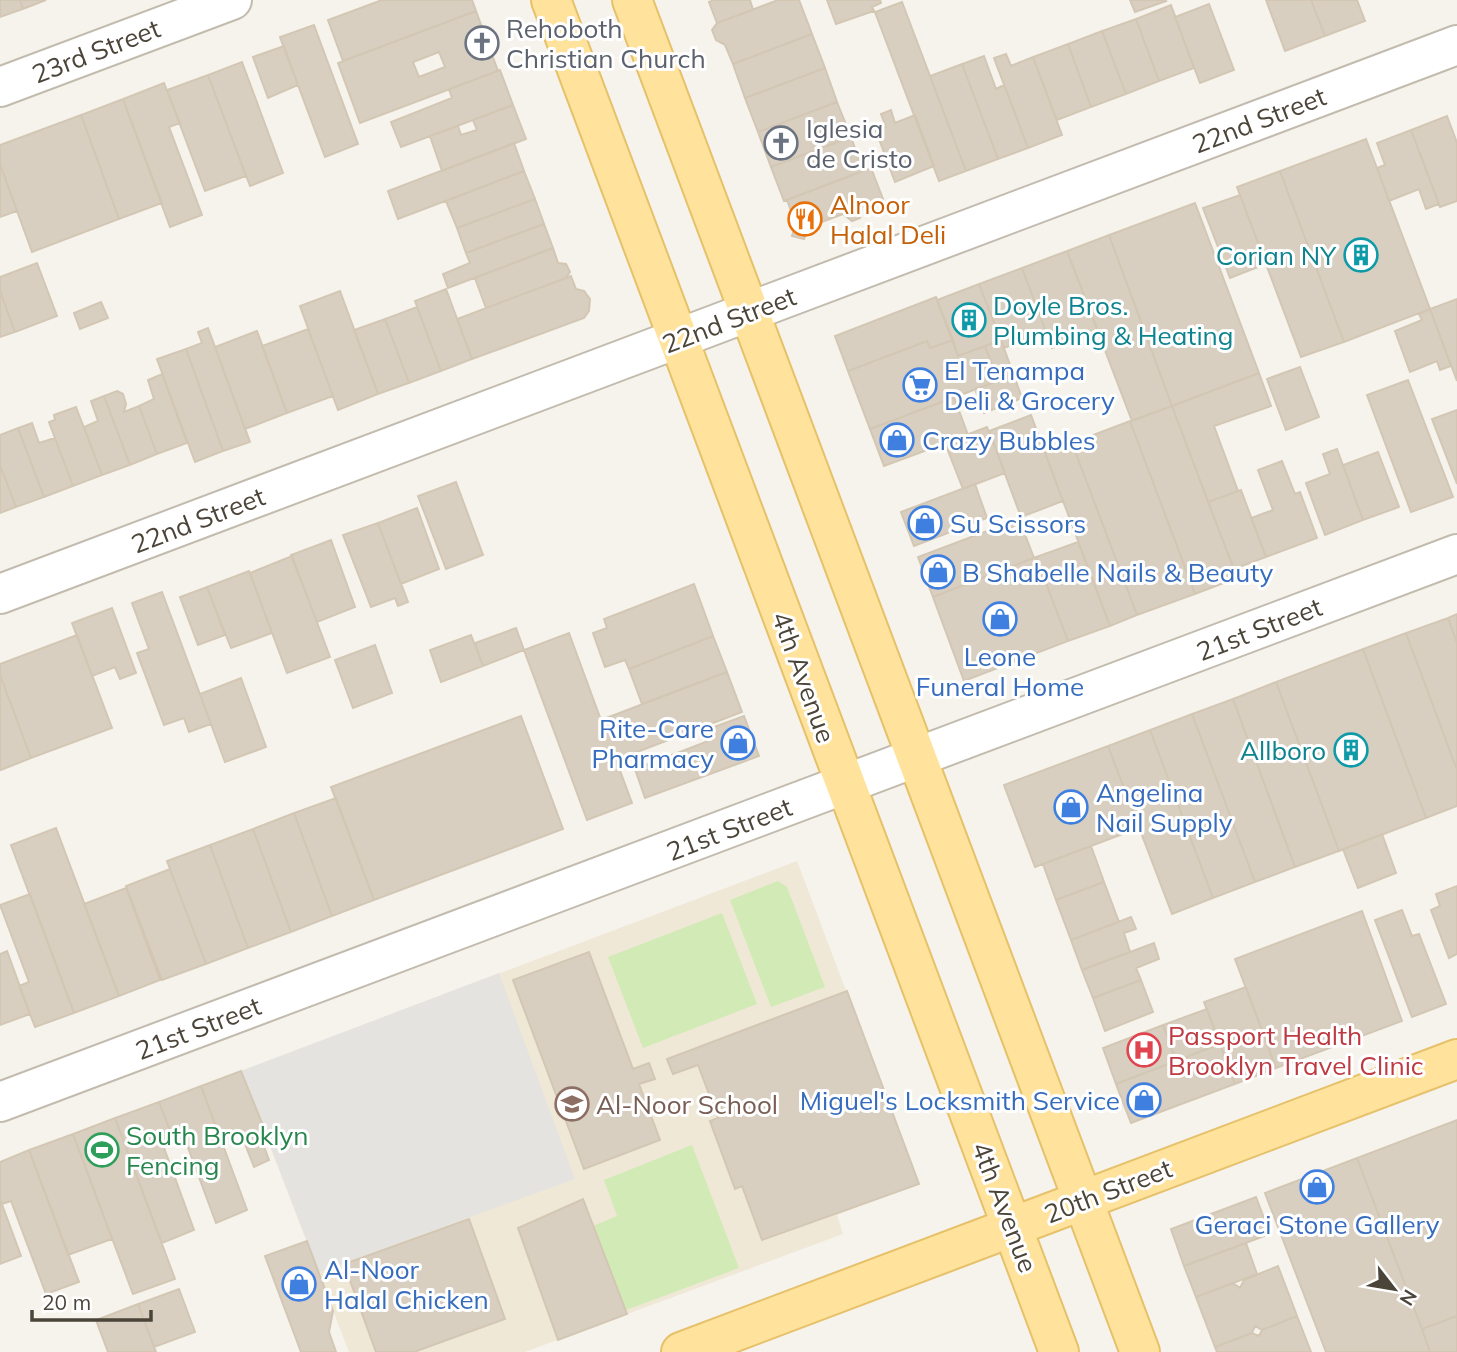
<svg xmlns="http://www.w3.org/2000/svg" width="1457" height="1352" font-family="Mulish,sans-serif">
	<rect width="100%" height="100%" fill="#f6f3ec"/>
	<path fill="#efe8d6" d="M 797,861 L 919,1184 L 837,1215 L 843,1234 L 525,1352 L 349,1352 L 241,1071 Z"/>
	<path fill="#d2eab5" d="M 778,881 L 787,887 L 825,987 L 771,1007 L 730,900 Z
		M 722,913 L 757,1004 L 643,1048 L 608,957 Z
		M 692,1145 L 739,1268 L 626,1310 L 593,1226 L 617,1216 L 604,1180 Z"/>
	<path fill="#e5e3e0" d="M 499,973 L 575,1179 L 319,1272 L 241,1071 Z"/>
	<path fill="#d8cfc1" stroke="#d3c7b4" stroke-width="2" fill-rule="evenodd" d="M 0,0 L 20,0 L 23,9 L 0,17 Z
		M 20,0 L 46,0 L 23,9 Z
		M 382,0 L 472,0 L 476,11 L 343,61 L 328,20 Z
		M 714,0 L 750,0 L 753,10 L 717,23 L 709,2 Z
		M 778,0 L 799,0 L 812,34 L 733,64 L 725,45 L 716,40 L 712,30 L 717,23 Z
		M 827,0 L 880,0 L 881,3 L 872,7 L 874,11 L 836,24 Z
		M 1130,0 L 1165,0 L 1166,1 L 1135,12 Z
		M 1266,0 L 1311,0 L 1325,36 L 1285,51 Z
		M 1311,0 L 1357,0 L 1365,21 L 1325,36 Z
		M 902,2 L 966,171 L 939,181 L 875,12 Z
		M 1209,4 L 1234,70 L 1200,83 L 1175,17 Z
		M 1171,5 L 1194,68 L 1159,81 L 1136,19 Z
		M 476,11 L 498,71 L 360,123 L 338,63 ZM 439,52 L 445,67 L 419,77 L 413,62 Z
		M 1136,19 L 1159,81 L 1126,94 L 1102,31 Z
		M 314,25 L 358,144 L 325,157 L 280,37 Z
		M 1102,31 L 1126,94 L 1091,107 L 1068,44 Z
		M 812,34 L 825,68 L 745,98 L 733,64 Z
		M 1068,44 L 1091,107 L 1057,120 L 1033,57 Z
		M 284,46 L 298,85 L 268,98 L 253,57 Z
		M 1006,54 L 1011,66 L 1033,57 L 1062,135 L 1028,148 L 994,58 Z
		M 984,56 L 996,89 L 1004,85 L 1028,148 L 998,159 L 962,64 Z
		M 242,62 L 283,173 L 250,186 L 208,75 Z
		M 962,64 L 998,159 L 966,171 L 930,76 Z
		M 825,68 L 837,102 L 758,132 L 745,98 Z
		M 500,70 L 513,105 L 401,147 L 391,122 L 452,98 L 449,89 Z
		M 208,75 L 246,176 L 205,191 L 167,90 Z
		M 164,83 L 180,123 L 169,127 L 202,215 L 170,227 L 123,99 Z
		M 123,99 L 162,203 L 119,219 L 81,115 Z
		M 837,102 L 851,137 L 771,167 L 758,132 Z
		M 513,105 L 526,139 L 442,171 L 430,136 L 458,126 L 461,135 L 477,130 L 473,120 Z
		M 891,110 L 895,123 L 915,115 L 934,166 L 895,182 L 876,131 L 886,127 L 881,114 Z
		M 81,115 L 119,219 L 32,252 L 0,164 L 0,145 Z
		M 1447,116 L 1457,143 L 1457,201 L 1440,207 L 1411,130 Z
		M 1411,130 L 1439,204 L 1426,209 L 1419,189 L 1389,201 L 1377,168 L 1385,165 L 1377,143 Z
		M 851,137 L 863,171 L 784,201 L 771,167 Z
		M 1366,139 L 1430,309 L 1344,342 L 1280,171 Z
		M 514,143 L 524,171 L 398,219 L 388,191 Z
		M 1,167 L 17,211 L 0,217 L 0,167 Z
		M 871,168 L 883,199 L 862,207 L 860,218 L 852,221 L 843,214 L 808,227 L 804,239 L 792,236 L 796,224 L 787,200 Z
		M 524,171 L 535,199 L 457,228 L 446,201 Z
		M 1280,171 L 1344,342 L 1301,357 L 1237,187 Z
		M 1240,195 L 1266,264 L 1230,278 L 1203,208 Z
		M 535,199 L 544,224 L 466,253 L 457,228 Z
		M 1195,203 L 1259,373 L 1172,406 L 1109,235 Z
		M 544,224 L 553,248 L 448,288 L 443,274 L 470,263 L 466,253 Z
		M 1109,235 L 1172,406 L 1132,421 L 1067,251 Z
		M 553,248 L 558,263 L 566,264 L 570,272 L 566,278 L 486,308 L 475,278 Z
		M 1067,251 L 1098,331 L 1052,348 L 1022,268 Z
		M 37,263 L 57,316 L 15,332 L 0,291 L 0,277 Z
		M 1022,268 L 1046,332 L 1004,348 L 979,284 Z
		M 571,276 L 576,289 L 584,291 L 590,299 L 589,311 L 584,318 L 472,359 L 457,319 Z
		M 979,284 L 1001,340 L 958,356 L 937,300 Z
		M 446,289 L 472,359 L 441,371 L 415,301 Z
		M 0,291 L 15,332 L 0,337 Z
		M 340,291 L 378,394 L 338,410 L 300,306 Z
		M 936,297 L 953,340 L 930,348 L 927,341 L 848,371 L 835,336 Z
		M 1457,299 L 1457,381 L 1430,309 Z
		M 101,302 L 108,318 L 80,329 L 74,313 Z
		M 417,307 L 441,371 L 409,383 L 385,319 Z
		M 1430,309 L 1451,366 L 1440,370 L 1437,361 L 1410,372 L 1395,331 L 1422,320 L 1419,314 Z
		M 385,319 L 409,383 L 378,394 L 354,330 Z
		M 208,328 L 250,442 L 223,451 L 186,349 L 202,343 L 198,332 Z
		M 308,329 L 333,396 L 287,413 L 262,346 Z
		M 257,331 L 287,413 L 245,429 L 215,347 Z
		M 953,340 L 958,356 L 985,346 L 998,381 L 870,429 L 848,371 L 927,341 L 930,348 Z
		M 1001,340 L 1022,398 L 984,413 L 975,389 L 998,381 L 985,346 Z
		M 186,349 L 223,451 L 195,462 L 157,359 Z
		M 1300,367 L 1319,417 L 1286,430 L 1267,379 Z
		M 1259,373 L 1271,406 L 1214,426 L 1238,491 L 1208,502 L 1172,406 Z
		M 162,374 L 187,443 L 157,454 L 139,406 L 154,399 L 148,380 Z
		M 1408,380 L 1453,497 L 1411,512 L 1367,395 Z
		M 117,391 L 123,394 L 126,404 L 124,412 L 139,406 L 157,454 L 130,465 L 104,396 Z
		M 104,396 L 130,465 L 102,475 L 84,427 L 98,421 L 91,401 Z
		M 954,397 L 968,435 L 884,466 L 870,429 Z
		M 1172,406 L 1237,578 L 1195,594 L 1130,421 Z
		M 76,407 L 102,475 L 73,486 L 49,422 L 55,420 L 54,415 Z
		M 1457,410 L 1457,484 L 1432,419 Z
		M 1031,415 L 1063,501 L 1021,517 L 989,431 Z
		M 1130,421 L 1195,594 L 1137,615 L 1072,443 Z
		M 32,423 L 39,443 L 55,438 L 73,486 L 44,497 L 18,428 Z
		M 987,427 L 1005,473 L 963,489 L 945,443 Z
		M 18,428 L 44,497 L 16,507 L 0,465 L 0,435 Z
		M 1072,443 L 1137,615 L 1110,626 L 1045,453 Z
		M 1337,449 L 1363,520 L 1325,535 L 1306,483 L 1330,474 L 1323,454 Z
		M 1378,452 L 1399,507 L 1363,520 L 1343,465 Z
		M 1282,461 L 1295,494 L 1300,492 L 1317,538 L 1266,557 L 1251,518 L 1273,510 L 1258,470 Z
		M 0,465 L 16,507 L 0,513 Z
		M 456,482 L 483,555 L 446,569 L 418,496 Z
		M 975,484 L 987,518 L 914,546 L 901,512 Z
		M 1241,490 L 1266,557 L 1234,569 L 1208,502 Z
		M 417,508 L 439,569 L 401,584 L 378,523 Z
		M 1019,519 L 1034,558 L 933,597 L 918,557 Z
		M 378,523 L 408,602 L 398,606 L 395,598 L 371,607 L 343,535 Z
		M 331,540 L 355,607 L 317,622 L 291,555 Z
		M 1078,542 L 1110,626 L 1068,641 L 1036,557 Z
		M 292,556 L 330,657 L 287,673 L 250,573 Z
		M 1036,557 L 1068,641 L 964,681 L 933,597 Z
		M 249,571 L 272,633 L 231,648 L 207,587 Z
		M 694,584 L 713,636 L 629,669 L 625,660 L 605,667 L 593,633 L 607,628 L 604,619 Z
		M 207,587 L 225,635 L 198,645 L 180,597 Z
		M 162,592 L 211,724 L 189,732 L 184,718 L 164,725 L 137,653 L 149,649 L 132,603 Z
		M 112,608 L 136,673 L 120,679 L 115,667 L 92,676 L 72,623 Z
		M 1457,614 L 1457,643 L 1448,618 Z
		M 1448,618 L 1457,643 L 1457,770 L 1406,633 Z
		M 516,628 L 524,650 L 483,666 L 475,643 Z
		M 569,633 L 601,720 L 727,672 L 742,712 L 616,760 L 632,803 L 587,820 L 524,650 Z
		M 1406,633 L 1457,770 L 1457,806 L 1426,818 L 1363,649 Z
		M 77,635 L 112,728 L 31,758 L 0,675 L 0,664 Z
		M 471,635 L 483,666 L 441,682 L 430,650 Z
		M 713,636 L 727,672 L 642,704 L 629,669 Z
		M 375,645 L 392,693 L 353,708 L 335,660 Z
		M 1363,649 L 1426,818 L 1339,851 L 1276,682 Z
		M 0,675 L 31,758 L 1,770 L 0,767 Z
		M 241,678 L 266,747 L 225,762 L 200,694 Z
		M 1276,682 L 1339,851 L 1295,867 L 1233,699 Z
		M 1233,699 L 1295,867 L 1255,882 L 1192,714 Z
		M 1192,714 L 1255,882 L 1213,898 L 1150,730 Z
		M 521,716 L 563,829 L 374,900 L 331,787 Z
		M 744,716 L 759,756 L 645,798 L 635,769 L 706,742 L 703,731 Z
		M 1150,730 L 1213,898 L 1172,914 L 1108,746 Z
		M 1108,746 L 1139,828 L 1035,867 L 1004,785 Z
		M 336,798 L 374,900 L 332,916 L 294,813 Z
		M 294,813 L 332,916 L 291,932 L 253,829 Z
		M 56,828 L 119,996 L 74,1013 L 11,845 Z
		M 253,829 L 291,932 L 248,948 L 210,845 Z
		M 1382,834 L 1396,873 L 1358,888 L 1343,849 Z
		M 210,845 L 248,948 L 206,964 L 167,861 Z
		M 1091,846 L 1104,882 L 1056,900 L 1043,864 Z
		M 170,869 L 206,964 L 162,980 L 126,886 Z
		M 1104,882 L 1119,922 L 1071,940 L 1056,900 Z
		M 1457,886 L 1457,954 L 1449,958 L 1431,910 L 1440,906 L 1436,894 Z
		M 126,888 L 160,980 L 119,996 L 84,904 Z
		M 30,894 L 74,1013 L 35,1027 L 19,986 L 29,982 L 0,905 Z
		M 1402,910 L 1412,936 L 1419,934 L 1446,1004 L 1412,1017 L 1375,920 Z
		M 1362,911 L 1402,1021 L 1276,1068 L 1235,959 Z
		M 1131,917 L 1136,929 L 1124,933 L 1130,952 L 1082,970 L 1071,940 Z
		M 1154,943 L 1159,959 L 1136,968 L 1141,980 L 1093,998 L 1082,970 Z
		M 7,951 L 30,1014 L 0,1025 L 0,954 Z
		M 589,952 L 633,1069 L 649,1063 L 655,1079 L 639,1084 L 660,1140 L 584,1169 L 513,980 Z
		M 1141,980 L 1153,1012 L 1105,1031 L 1093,998 Z
		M 1246,987 L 1276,1068 L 1235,1084 L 1204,1002 Z
		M 847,991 L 919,1184 L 762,1240 L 742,1186 L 735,1189 L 710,1121 L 718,1118 L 698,1065 L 673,1074 L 667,1059 Z
		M 1207,1009 L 1220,1044 L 1176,1061 L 1163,1025 Z
		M 1163,1025 L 1176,1061 L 1116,1084 L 1103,1048 Z
		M 1220,1044 L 1235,1084 L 1131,1123 L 1116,1084 Z
		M 241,1071 L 268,1138 L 262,1141 L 269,1160 L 254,1167 L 241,1134 L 221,1141 L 201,1086 Z
		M 201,1086 L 247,1210 L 216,1223 L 184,1137 L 174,1141 L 159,1102 Z
		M 159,1102 L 174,1141 L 163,1145 L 194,1230 L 162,1243 L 115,1118 Z
		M 115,1118 L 175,1279 L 133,1294 L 73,1134 Z
		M 1457,1120 L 1457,1316 L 1422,1329 L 1357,1158 Z
		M 73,1134 L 112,1239 L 68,1255 L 29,1150 Z
		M 29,1150 L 79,1282 L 46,1294 L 11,1201 L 2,1204 L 0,1199 L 0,1162 Z
		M 1357,1158 L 1422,1329 L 1430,1352 L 1326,1352 L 1265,1193 Z
		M 1256,1197 L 1270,1234 L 1184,1266 L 1171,1229 Z
		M 0,1199 L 21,1256 L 0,1264 Z
		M 583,1199 L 627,1314 L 558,1340 L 518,1228 Z
		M 469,1219 L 505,1319 L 414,1352 L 376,1352 L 344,1264 Z
		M 307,1241 L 333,1311 L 329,1332 L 336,1352 L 301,1352 L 265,1256 Z
		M 1246,1243 L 1257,1274 L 1196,1297 L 1184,1266 Z
		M 1278,1266 L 1297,1316 L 1262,1330 L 1255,1326 L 1252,1333 L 1215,1347 L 1196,1297 L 1233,1283 L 1240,1288 L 1244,1280 Z
		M 179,1289 L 195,1332 L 154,1347 L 138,1304 Z
		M 138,1304 L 156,1352 L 108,1352 L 96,1320 Z
		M 1297,1316 L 1311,1352 L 1217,1352 L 1215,1347 L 1252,1333 L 1259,1336 L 1262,1330 Z
		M 1457,1316 L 1457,1352 L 1430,1352 L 1422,1329 Z"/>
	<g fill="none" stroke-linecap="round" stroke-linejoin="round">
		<defs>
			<path id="minor" d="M 0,87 L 232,0
				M 0,594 L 1457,45
				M 0,1102 L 1457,554"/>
			<path id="major" d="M 551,0 L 1059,1352
				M 632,0 L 1140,1352
				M 681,1352 L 1457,1059"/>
		</defs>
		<use href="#minor" stroke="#c2bbae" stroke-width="42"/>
		<use href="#major" stroke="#e6c16a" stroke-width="42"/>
		<use href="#minor" stroke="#fff" stroke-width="38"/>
		<use href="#major" stroke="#ffe39c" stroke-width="38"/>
	</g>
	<defs>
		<symbol id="church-ring" viewBox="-11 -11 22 22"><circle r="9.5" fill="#fff" stroke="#6b7280" stroke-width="1.5"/><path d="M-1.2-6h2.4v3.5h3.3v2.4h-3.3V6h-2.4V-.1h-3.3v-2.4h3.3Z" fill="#6b7280"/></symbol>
		<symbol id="restaurant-ring" viewBox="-11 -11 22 22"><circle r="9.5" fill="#fff" stroke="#e8710a" stroke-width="1.5"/><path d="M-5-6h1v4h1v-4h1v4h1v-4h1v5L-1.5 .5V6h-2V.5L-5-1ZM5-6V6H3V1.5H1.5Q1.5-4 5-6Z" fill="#e8710a"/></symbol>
		<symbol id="building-ring" viewBox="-11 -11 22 22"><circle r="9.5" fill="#fff" stroke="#0f9aa8" stroke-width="1.5"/><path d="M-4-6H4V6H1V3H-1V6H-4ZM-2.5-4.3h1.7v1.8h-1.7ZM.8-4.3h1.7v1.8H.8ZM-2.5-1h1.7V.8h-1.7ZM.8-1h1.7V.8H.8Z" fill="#0f9aa8"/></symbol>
		<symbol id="supermarket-ring" viewBox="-11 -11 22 22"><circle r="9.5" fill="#fff" stroke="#3f7fe0" stroke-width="1.5"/><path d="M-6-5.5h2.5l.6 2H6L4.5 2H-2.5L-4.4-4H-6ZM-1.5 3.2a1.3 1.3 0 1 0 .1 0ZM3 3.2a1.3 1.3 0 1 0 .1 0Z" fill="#3f7fe0"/></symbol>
		<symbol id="shop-ring" viewBox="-11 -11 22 22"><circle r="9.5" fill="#fff" stroke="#3f7fe0" stroke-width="1.5"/><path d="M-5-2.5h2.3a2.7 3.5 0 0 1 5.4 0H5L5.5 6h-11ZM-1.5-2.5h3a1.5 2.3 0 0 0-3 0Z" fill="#3f7fe0"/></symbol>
		<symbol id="hospital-ring" viewBox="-11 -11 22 22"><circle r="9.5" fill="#fff" stroke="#e0444e" stroke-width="1.5"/><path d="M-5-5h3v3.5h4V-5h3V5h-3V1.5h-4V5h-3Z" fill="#e0444e"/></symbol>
		<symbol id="school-ring" viewBox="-11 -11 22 22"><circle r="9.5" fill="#fff" stroke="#8d6e63" stroke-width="1.5"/><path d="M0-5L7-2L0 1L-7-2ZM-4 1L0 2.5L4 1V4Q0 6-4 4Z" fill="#8d6e63"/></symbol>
		<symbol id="stadium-ring" viewBox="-11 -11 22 22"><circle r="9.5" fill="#fff" stroke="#2e9e5b" stroke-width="1.5"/><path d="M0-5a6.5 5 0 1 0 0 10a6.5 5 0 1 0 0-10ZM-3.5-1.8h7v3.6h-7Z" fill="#2e9e5b"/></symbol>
	</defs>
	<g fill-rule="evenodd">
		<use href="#church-ring" x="463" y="24" width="38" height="38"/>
		<use href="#church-ring" x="762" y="124" width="38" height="38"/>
		<use href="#restaurant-ring" x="786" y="200" width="38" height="38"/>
		<use href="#building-ring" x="1342" y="236" width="38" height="38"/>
		<use href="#building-ring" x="950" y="301" width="38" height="38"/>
		<use href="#supermarket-ring" x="901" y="366" width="38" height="38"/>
		<use href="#shop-ring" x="878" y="421" width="38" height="38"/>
		<use href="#shop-ring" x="906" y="504" width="38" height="38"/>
		<use href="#shop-ring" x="919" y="553" width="38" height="38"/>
		<use href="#shop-ring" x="981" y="600" width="38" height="38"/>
		<use href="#shop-ring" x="719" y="724" width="38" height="38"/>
		<use href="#building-ring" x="1332" y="731" width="38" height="38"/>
		<use href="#shop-ring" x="1052" y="788" width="38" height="38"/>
		<use href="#hospital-ring" x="1125" y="1031" width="38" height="38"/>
		<use href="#shop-ring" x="1125" y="1081" width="38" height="38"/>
		<use href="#school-ring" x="553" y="1085" width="38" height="38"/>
		<use href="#stadium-ring" x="83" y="1131" width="38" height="38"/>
		<use href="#shop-ring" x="1298" y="1168" width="38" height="38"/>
		<use href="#shop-ring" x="280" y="1265" width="38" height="38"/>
	</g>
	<g text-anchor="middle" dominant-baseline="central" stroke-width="6" stroke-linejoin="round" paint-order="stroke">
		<g font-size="26" fill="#5b616d" stroke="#fff" text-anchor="start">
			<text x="506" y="28">Rehoboth<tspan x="506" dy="30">Christian Church</tspan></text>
			<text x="806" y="128">Iglesia<tspan x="806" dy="30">de Cristo</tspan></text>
		</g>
		<g font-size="26" fill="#4b4439" stroke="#fff">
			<text transform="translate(96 51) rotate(-21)">23rd Street</text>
			<text transform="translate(1259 120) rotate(-21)">22nd Street</text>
			<text transform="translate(729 320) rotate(-21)">22nd Street</text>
			<text transform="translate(198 520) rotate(-21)">22nd Street</text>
			<text transform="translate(1259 629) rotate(-21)">21st Street</text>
			<text transform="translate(804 677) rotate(70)">4th Avenue</text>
			<text transform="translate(729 829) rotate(-21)">21st Street</text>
			<text transform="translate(198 1028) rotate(-21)">21st Street</text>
			<text transform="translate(1108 1191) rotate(-21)">20th Street</text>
			<text transform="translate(1005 1207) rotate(69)">4th Avenue</text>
		</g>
		<g font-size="26" fill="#c56008" stroke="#fff" text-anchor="start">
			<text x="830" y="204">Alnoor<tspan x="830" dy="30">Halal Deli</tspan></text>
		</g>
		<g font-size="26" fill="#0d838f" stroke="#fff" text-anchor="end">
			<text x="1336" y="255">Corian NY</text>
			<text x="993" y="305" text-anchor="start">Doyle Bros.<tspan x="993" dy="30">Plumbing &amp; Heating</tspan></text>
			<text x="1326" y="750">Allboro</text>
		</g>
		<g font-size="26" fill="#366cbe" stroke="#fff" text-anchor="start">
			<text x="944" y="370">El Tenampa<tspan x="944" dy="30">Deli &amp; Grocery</tspan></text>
			<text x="922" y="440">Crazy Bubbles</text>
			<text x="950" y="523">Su Scissors</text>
			<text x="962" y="572">B Shabelle Nails &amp; Beauty</text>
			<text x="1000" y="656" text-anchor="middle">Leone<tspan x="1000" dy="30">Funeral Home</tspan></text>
			<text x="714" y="728" text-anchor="end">Rite-Care<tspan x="714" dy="30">Pharmacy</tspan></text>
			<text x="1096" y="792">Angelina<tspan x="1096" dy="30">Nail Supply</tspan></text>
			<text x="1120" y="1100" text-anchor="end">Miguel's Locksmith Service</text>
			<text x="1317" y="1224" text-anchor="middle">Geraci Stone Gallery</text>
			<text x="324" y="1269">Al-Noor<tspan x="324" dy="30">Halal Chicken</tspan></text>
		</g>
		<g font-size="26" fill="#be3a42" stroke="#fff" text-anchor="start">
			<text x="1168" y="1035">Passport Health<tspan x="1168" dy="30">Brooklyn Travel Clinic</tspan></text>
		</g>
		<g font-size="26" fill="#785e54" stroke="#fff" text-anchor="start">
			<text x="596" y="1104">Al-Noor School</text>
		</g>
		<g font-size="26" fill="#27864d" stroke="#fff" text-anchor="start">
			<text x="126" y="1135">South Brooklyn<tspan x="126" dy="30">Fencing</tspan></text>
		</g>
	</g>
	<g transform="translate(1394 1289) rotate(121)" stroke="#ffffff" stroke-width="5" paint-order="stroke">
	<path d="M0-5L12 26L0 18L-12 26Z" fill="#4b4439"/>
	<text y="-10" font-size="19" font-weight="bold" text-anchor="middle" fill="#4b4439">N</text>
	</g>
	<path d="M32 1310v10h119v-10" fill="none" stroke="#4b4439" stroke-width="3.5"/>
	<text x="42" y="1310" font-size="21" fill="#4b4439" stroke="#ffffff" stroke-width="5" paint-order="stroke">20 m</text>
</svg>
